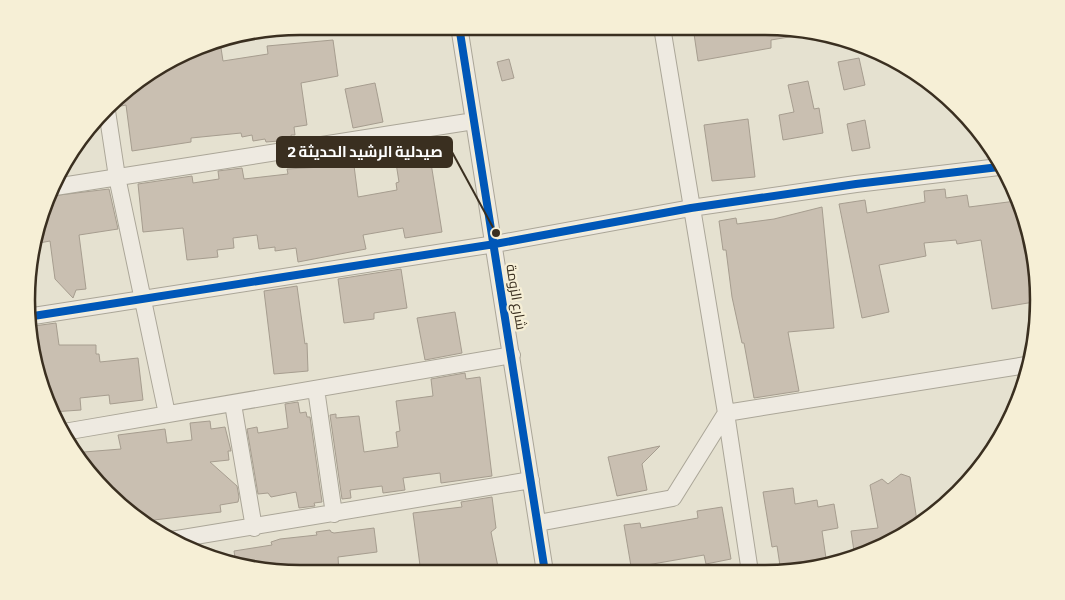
<svg xmlns="http://www.w3.org/2000/svg" width="1065" height="600" font-family="Bitter,Cairo,serif">
	<rect width="100%" height="100%" fill="#e5e1d0"/>
	<path fill="#c9bfb1" stroke="#a69d8f" d="M 693,27 L 783,27 L 807,32 L 807,34 L 771,40 L 771,48 L 698,61 Z
		M 333,40 L 338,76 L 301,83 L 307,125 L 294,127 L 295,135 L 291,135 L 292,140 L 266,142 L 265,139 L 253,141 L 252,135 L 242,137 L 241,133 L 191,138 L 191,142 L 132,151 L 126,105 L 116,107 L 114,104 L 134,83 L 194,51 L 221,48 L 223,61 L 268,54 L 267,46 Z
		M 859,58 L 865,85 L 844,90 L 838,62 Z
		M 509,59 L 514,78 L 502,81 L 497,62 Z
		M 808,81 L 814,109 L 819,108 L 823,133 L 783,140 L 779,115 L 794,112 L 788,85 Z
		M 375,83 L 383,122 L 353,128 L 345,89 Z
		M 748,119 L 755,177 L 712,181 L 704,125 Z
		M 865,120 L 870,148 L 852,151 L 847,124 Z
		M 427,138 L 442,232 L 405,238 L 403,228 L 363,235 L 366,249 L 298,262 L 296,248 L 275,251 L 275,247 L 259,249 L 257,235 L 233,238 L 234,248 L 217,250 L 218,257 L 187,260 L 183,228 L 143,232 L 138,184 L 192,176 L 193,183 L 219,179 L 218,171 L 242,168 L 244,179 L 288,174 L 287,169 L 322,167 L 320,155 L 352,150 L 358,197 L 397,190 L 396,183 L 399,182 L 393,144 Z
		M 109,189 L 118,229 L 79,235 L 86,289 L 76,290 L 73,298 L 55,279 L 50,241 L 34,244 L 36,229 L 51,196 Z
		M 945,189 L 946,198 L 967,195 L 969,207 L 1016,201 L 1020,210 L 1025,249 L 1031,248 L 1034,302 L 992,309 L 981,240 L 957,244 L 956,240 L 924,243 L 926,256 L 879,265 L 889,312 L 862,318 L 839,204 L 865,200 L 867,213 L 925,202 L 924,191 Z
		M 822,207 L 834,328 L 788,332 L 799,391 L 754,398 L 744,343 L 742,343 L 732,297 L 726,250 L 723,250 L 719,221 L 736,218 L 737,224 L 774,219 Z
		M 401,269 L 407,308 L 374,313 L 374,319 L 344,323 L 338,279 Z
		M 297,286 L 305,344 L 307,343 L 308,371 L 274,374 L 264,291 Z
		M 455,312 L 462,353 L 425,360 L 417,318 Z
		M 56,323 L 59,345 L 96,345 L 96,354 L 99,354 L 100,362 L 138,358 L 143,400 L 110,404 L 109,395 L 80,398 L 81,410 L 52,412 L 47,404 L 31,334 L 34,334 L 34,326 Z
		M 465,373 L 466,379 L 480,377 L 492,476 L 441,483 L 440,473 L 403,478 L 405,490 L 383,493 L 382,486 L 350,490 L 351,498 L 342,499 L 330,415 L 336,414 L 336,418 L 359,416 L 364,452 L 398,447 L 396,432 L 400,431 L 396,401 L 433,396 L 431,379 Z
		M 298,402 L 300,413 L 306,412 L 307,417 L 310,417 L 322,502 L 314,503 L 315,506 L 299,508 L 296,492 L 271,497 L 268,493 L 258,494 L 247,429 L 257,427 L 258,433 L 288,428 L 285,404 Z
		M 210,421 L 211,429 L 225,427 L 231,451 L 228,451 L 229,460 L 210,462 L 237,486 L 239,497 L 238,502 L 220,505 L 221,512 L 154,520 L 156,531 L 94,480 L 86,468 L 84,452 L 121,449 L 118,435 L 165,429 L 167,443 L 192,440 L 190,423 Z
		M 660,446 L 642,464 L 647,490 L 617,496 L 608,457 Z
		M 901,474 L 910,477 L 918,527 L 855,558 L 851,531 L 878,528 L 870,485 L 882,479 L 888,484 Z
		M 793,488 L 795,504 L 817,500 L 818,507 L 834,504 L 838,528 L 822,531 L 827,565 L 800,571 L 781,572 L 777,546 L 772,547 L 763,492 Z
		M 492,497 L 496,528 L 491,532 L 499,572 L 421,573 L 413,513 L 462,507 L 461,502 Z
		M 722,507 L 731,559 L 706,564 L 704,555 L 647,565 L 648,572 L 632,572 L 624,525 L 640,523 L 641,528 L 698,518 L 697,511 Z
		M 374,528 L 377,552 L 338,557 L 339,573 L 304,573 L 303,567 L 273,571 L 236,564 L 234,551 L 272,545 L 271,542 L 280,539 L 317,535 L 316,532 L 330,530 L 331,532 L 334,533 Z"/>
	<g fill="none" stroke-linecap="round" stroke-linejoin="round">
		<defs>
			<path id="minor" d="M 459,26 L 545,572
				M 662,27 L 726,413 L 750,572
				M 107,111 L 117,177 L 167,414
				M 55,187 L 474,121
				M 27,317 L 495,244 L 691,208 L 856,184 L 999,167
				M 316,389 L 334,514
				M 233,404 L 254,528
				M 64,432 L 512,355
				M 538,523 L 673,498 L 726,413 L 1026,365
				M 171,540 L 531,480"/>
		</defs>
		<use href="#minor" stroke="#aba698" stroke-width="18"/>
		<use href="#minor" stroke="#eeeae1" stroke-width="16"/>
		<defs>
			<path id="cycleway" d="M 459,26 L 545,572
				M 27,317 L 495,244 L 691,208 L 856,184 L 999,167"/>
		</defs>
		<use href="#cycleway" stroke="#f6efd6" stroke-width="11"/>
		<use href="#cycleway" stroke="#0057b8" stroke-width="8"/>
	</g>
	<g text-anchor="middle" dominant-baseline="central" stroke-width="4.5" stroke-linejoin="round" paint-order="stroke">
		<g font-size="14" fill="#3a2f20" stroke="#f6efd6">
			<text transform="translate(516 297) rotate(81)">شارع الزومة</text>
		</g>
	</g>
	<path d="M0 0H1065V600H0ZM300 35H765A265 265 0 0 1 1030 300V300A265 265 0 0 1 765 565H300A265 265 0 0 1 35 300V300A265 265 0 0 1 300 35Z" fill="#f6efd6" fill-rule="evenodd"/>
	<path fill="none" stroke="#3a2f20" stroke-width="2.5" d="M300 35H765A265 265 0 0 1 1030 300V300A265 265 0 0 1 765 565H300A265 265 0 0 1 35 300V300A265 265 0 0 1 300 35Z"/>
	<path fill="none" stroke="#3a2f20" stroke-width="2" d="M496 233L452 152"/>
	<circle fill="#3a2f20" stroke="#f6efd6" stroke-width="2" cx="496" cy="233" r="5"/>
	<rect fill="#3a2f20" stroke="#3a2f20" stroke-width="2" x="277" y="137" width="175" height="30" rx="5"/>
	<g font-size="15" text-anchor="middle" font-weight="bold" fill="#fff">
		<text x="365" y="157">صيدلية الرشيد الحديثة 2</text>
	</g>
</svg>
